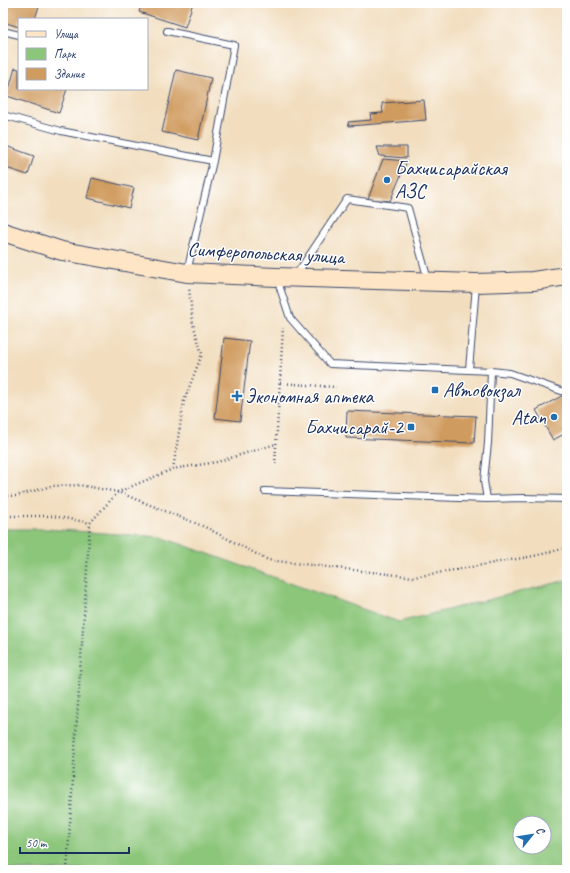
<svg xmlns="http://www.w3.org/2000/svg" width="570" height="873" font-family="Caveat,sans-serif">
	<rect width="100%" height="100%" fill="#fff"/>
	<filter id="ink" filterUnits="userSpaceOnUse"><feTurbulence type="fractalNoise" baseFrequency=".025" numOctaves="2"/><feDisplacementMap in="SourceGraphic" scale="8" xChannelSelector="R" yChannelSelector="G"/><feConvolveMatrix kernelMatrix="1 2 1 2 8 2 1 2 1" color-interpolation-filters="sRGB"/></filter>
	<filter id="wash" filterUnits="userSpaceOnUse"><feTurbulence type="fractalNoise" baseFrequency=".012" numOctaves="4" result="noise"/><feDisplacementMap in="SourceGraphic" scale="16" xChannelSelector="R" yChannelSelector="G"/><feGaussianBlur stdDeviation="0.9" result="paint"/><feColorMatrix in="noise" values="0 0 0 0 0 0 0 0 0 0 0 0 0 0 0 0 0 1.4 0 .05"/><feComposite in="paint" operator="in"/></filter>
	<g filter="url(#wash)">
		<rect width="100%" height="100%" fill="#f2debf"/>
		<path fill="#8cc67a" stroke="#547a6c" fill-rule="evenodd" d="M 3,529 L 46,529 L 161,537 L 399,622 L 567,580 L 567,870 L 3,870 ZM 520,823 L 544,823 L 544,847 L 520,847 Z"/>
		<g id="blocks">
			<path fill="#d09b5f" d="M 3,3 L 40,3 L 35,19 L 19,19 L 19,27 L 3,22 Z
				M 142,3 L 193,3 L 185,27 L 139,12 Z
				M 15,68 L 19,69 L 19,89 L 67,89 L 59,113 L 7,96 Z
				M 176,70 L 211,78 L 198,140 L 162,132 Z
				M 424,100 L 426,120 L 349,126 L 348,122 L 371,120 L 370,114 L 383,113 L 382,103 Z
				M 3,145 L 34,156 L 28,175 L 3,167 Z
				M 377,147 L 407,147 L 407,158 L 380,156 Z
				M 383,159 L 407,161 L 390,201 L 368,199 Z
				M 92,178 L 134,188 L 129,208 L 87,198 Z
				M 224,338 L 250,341 L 240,421 L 215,418 Z
				M 567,393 L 567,425 L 563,427 L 566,433 L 553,440 L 536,410 Z
				M 347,411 L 476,416 L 474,443 L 346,438 Z"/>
		</g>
	</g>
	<g filter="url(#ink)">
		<use href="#blocks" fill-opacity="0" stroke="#3b496d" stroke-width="1"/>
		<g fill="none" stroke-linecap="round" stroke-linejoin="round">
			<defs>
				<path id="lane" d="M 3,31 L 19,35
					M 167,31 L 234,45 L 213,161
					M 3,115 L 61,131 L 213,161 L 187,272
					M 296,275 L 347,199 L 408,208 L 428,280
					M 277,279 L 290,318 L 330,364 L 491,371 L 510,373 L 567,393
					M 469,370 L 476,285
					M 491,371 L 488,443 L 484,481 L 487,499 L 523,498 L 567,499
					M 265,491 L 487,499"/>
				<path id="secondary" d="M 3,232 L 62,251 L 187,273 L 276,277 L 476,283 L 533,281 L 567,276"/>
			</defs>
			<use href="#lane" stroke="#3b496d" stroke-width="8"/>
			<use href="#secondary" stroke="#3b496d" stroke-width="20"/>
			<path stroke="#3b496d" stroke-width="2.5" stroke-dasharray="1 3" stroke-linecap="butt" d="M 280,383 L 336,387
				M 275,464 L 283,328
				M 173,469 L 184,401 L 202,354 L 193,324 L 189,288
				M 3,496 L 16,496 L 51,486 L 79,485 L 118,492 L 173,469 L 217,462 L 276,444
				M 3,516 L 53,516 L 90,523 L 118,492 L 205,527 L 268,560 L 414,577 L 534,556 L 567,548
				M 67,870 L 90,523"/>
			<use href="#lane" stroke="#fff" stroke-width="6"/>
			<use href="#secondary" stroke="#fee5c5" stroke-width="18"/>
		</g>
	</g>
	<g fill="#1f6fb2" stroke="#fff" stroke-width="1.5">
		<circle cx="387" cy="180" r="4"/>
		<rect x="431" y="386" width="8" height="8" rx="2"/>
		<path d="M235 390h4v4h4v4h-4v4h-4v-4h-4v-4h4z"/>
		<circle cx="554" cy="417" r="4"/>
		<rect x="407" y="423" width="8" height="8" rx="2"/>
	</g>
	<g text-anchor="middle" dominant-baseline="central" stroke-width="3" stroke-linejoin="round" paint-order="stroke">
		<g font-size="20" fill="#1b2f5e" stroke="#fff" text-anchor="start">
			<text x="395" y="168">Бахчисарайская<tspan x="395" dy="23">АЗС</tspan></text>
			<text x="443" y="390">Автовокзал</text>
			<text x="245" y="396">Экономная аптека</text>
			<text x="546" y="417" text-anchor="end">Atan</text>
			<text x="403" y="427" text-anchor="end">Бахчисарай-2</text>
		</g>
		<g font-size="20" fill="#1b2f5e" stroke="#fff">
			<text transform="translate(266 253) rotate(3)">Симферопольская улица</text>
		</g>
	</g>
	<rect width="570" height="873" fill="none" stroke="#fff" stroke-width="16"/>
	<rect x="18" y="18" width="130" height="72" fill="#ffffff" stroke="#a4acbf"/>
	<rect x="26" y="31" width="20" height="6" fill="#fee5c5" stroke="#a4acbf"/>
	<text x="54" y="38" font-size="12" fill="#1b2f5e">Улица</text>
	<rect x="26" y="48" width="20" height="12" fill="#8cc67a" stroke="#a4acbf"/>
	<text x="54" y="58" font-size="12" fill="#1b2f5e">Парк</text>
	<rect x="26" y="68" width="20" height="12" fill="#d09b5f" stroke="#a4acbf"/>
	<text x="54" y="78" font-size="12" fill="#1b2f5e">Здание</text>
	<g transform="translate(532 835) rotate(60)"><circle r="19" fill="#ffffff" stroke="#a4acbf"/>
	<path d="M0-3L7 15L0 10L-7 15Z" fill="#1f6fb2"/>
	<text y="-6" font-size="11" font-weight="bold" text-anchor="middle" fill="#1b2f5e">С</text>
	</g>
	<path d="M20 847v6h109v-6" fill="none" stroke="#1b2f5e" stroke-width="2"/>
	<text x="26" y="847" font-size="12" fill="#1b2f5e" stroke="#ffffff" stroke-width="3" paint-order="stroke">50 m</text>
</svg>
